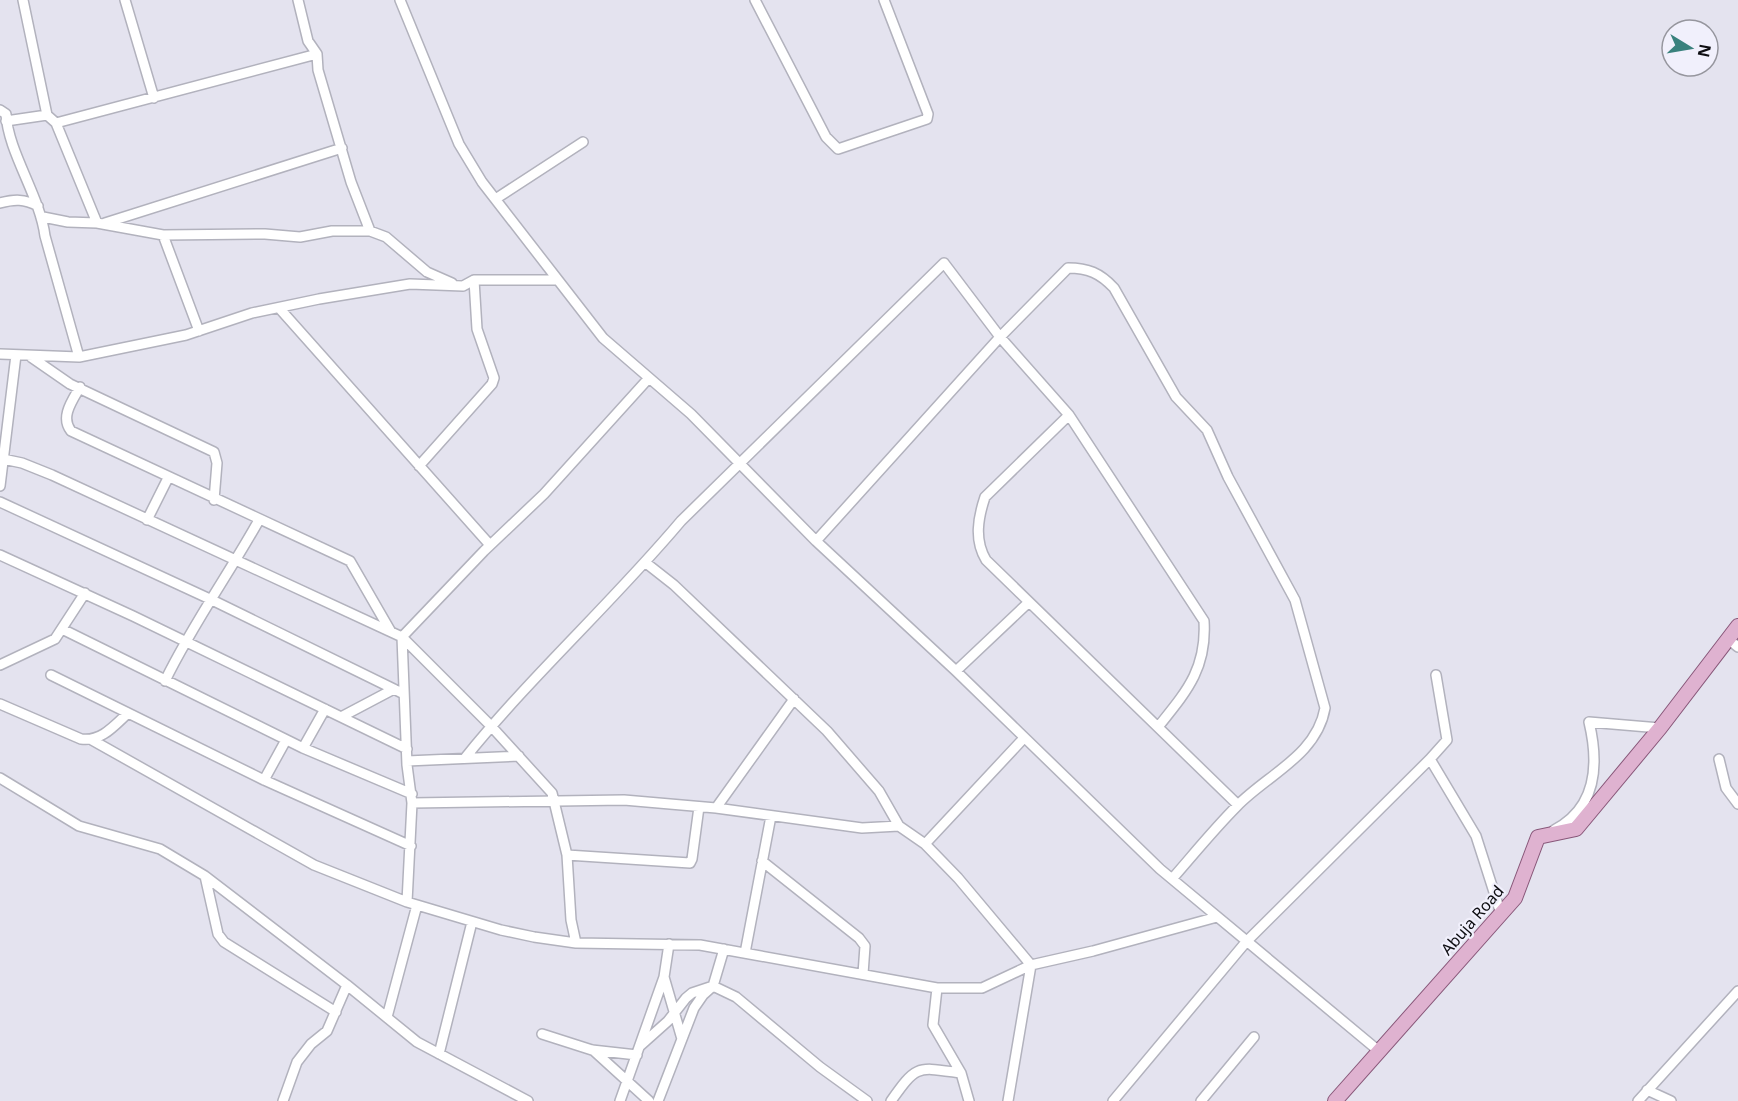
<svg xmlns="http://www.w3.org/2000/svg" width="1738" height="1101" font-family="'Noto Sans',sans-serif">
	<rect width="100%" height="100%" fill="#e4e3ef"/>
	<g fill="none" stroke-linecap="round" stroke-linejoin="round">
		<defs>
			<path id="minor" d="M 23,0 L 47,115 L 56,123 L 97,223
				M 125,0 L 154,98
				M 298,0 L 308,41 L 317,54 L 318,70 L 351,182 L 370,231
				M 400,0 L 459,144 L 482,182 L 558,280
				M 755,0 L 826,137 L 838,149 L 927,119 L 928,114 L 884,0
				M 0,110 L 6,114 C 8,152 40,196 45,236 L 79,357
				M 6,121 L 47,115
				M 56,123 L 317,54
				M 497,198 L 583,142
				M 0,203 C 15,199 24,199 38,206
				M 43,217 L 68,222 L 97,223 L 163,235 L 265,234 L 300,237 L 332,231 L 370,231 L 386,237 L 427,272 L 452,283
				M 105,223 L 342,148
				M 163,235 L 199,331
				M 280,309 L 490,545
				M 0,354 L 79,357 L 186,335 L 252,313 L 319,299 L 410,284 L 463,286 L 474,280 L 558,280 L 603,338 L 691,414 L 816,541 L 956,671 L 1160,869 L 1380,1052
				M 31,357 L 70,384 L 214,452 L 217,463 L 214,500
				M 80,387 C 72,401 60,417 71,431 L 350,561 L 391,632
				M 1069,415 L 985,497 C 978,518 974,540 986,560 L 1238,805
				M 3,459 L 22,463 L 52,475 L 402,637 L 491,726 L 552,793 L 567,855 L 571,920 L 576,943
				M 419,466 L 492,384 L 494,378 L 477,329 L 474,280
				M 0,486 L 16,355
				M 0,502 L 212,600 L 404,694
				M 147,520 L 168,478
				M 816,541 L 1000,337 L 1068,268 C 1088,268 1100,273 1114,288 L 1176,397 L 1207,430 L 1228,477 L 1295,600 L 1325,708 C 1317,755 1267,775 1237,806 C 1214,829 1193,855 1172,879
				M 0,555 L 133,616 L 407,749
				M 646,563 L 674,585 L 827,731 L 879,791 L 899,826 L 925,844 L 958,878 L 1031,965 L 1008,1101
				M 62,629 L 303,748 L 412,794
				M 1728,639 L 1738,647
				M 0,665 L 55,639 L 85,593
				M 956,671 L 1029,602
				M 51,675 L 264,780 L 411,846
				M 1436,675 L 1447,740 L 1430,759 L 1476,836 L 1501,914
				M 165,681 C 192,625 229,574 259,520
				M 0,704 L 81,739 C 101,742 114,726 128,713
				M 341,717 L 394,689
				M 92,740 L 314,865 L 407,902 L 501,930 L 534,937 L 576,943 L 700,945 L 937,988 L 982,988 L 1031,965 L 1093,951 L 1217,917
				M 303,748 L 325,709
				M 465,758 C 532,675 612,603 681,521 L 944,263 L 1000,337 L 1069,415 L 1204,621 C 1207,669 1186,692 1158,727
				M 1719,759 L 1726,788 L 1738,804
				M 407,761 L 519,756
				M 0,778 L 79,826 L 160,849 L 205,876 L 347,985 L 417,1042 L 528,1101
				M 264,780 L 286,740
				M 412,803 L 624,800 L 716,808 L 862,828 L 899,826
				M 716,808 L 794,699
				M 1554,830 C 1597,808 1599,764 1589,722 L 1660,728
				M 925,844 L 1024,738
				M 567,855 L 690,863 L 692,859 L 699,807
				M 762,861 L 859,938 L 865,946 L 863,974
				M 205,876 L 218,934 L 224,942 L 336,1012
				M 407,902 L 412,803 L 407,765 L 402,637 L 484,551 L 544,494 L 648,379
				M 745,953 L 771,816
				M 664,977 L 682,1039
				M 937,988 L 933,1025 L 961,1073 L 969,1101
				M 387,1017 L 417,905
				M 542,1034 L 592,1050 L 637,1055
				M 640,1046 L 668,1021 L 686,998 L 692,993 L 713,986 L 736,997 L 820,1067 L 867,1101
				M 593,1050 L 649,1101
				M 439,1054 L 472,922
				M 1647,1090 L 1671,1101
				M 283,1101 L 297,1062 L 311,1044 L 327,1031 L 347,985
				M 620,1101 L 664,977 L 669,944
				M 658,1101 L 694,1008 L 703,995 L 713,986 L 724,949
				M 891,1101 C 917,1064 917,1067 961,1073
				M 1113,1101 L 1246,942 L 1430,759
				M 1201,1101 L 1254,1037
				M 1638,1101 L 1738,991"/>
			<path id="primary" d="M 1335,1101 L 1515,898 L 1538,837 L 1576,829 L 1660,728 L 1738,626"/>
		</defs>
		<use href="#minor" stroke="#b2b2bd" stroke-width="12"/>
		<use href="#primary" stroke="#885779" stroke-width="16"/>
		<use href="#minor" stroke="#fff" stroke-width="9"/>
		<use href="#primary" stroke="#dfb2d0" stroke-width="14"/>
	</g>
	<g text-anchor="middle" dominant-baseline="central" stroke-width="4.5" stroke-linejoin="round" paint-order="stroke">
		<g font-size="16" fill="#0e0e12" stroke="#f1f0fc">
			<text transform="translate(1472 920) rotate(-49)">Abuja Road</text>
		</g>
	</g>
	<g transform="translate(1690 48) rotate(101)"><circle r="28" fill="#f1f0fc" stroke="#96969e" stroke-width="1.5"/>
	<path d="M0-4.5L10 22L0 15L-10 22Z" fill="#39817d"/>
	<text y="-9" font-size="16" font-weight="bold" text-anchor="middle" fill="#0e0e12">N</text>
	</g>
</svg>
